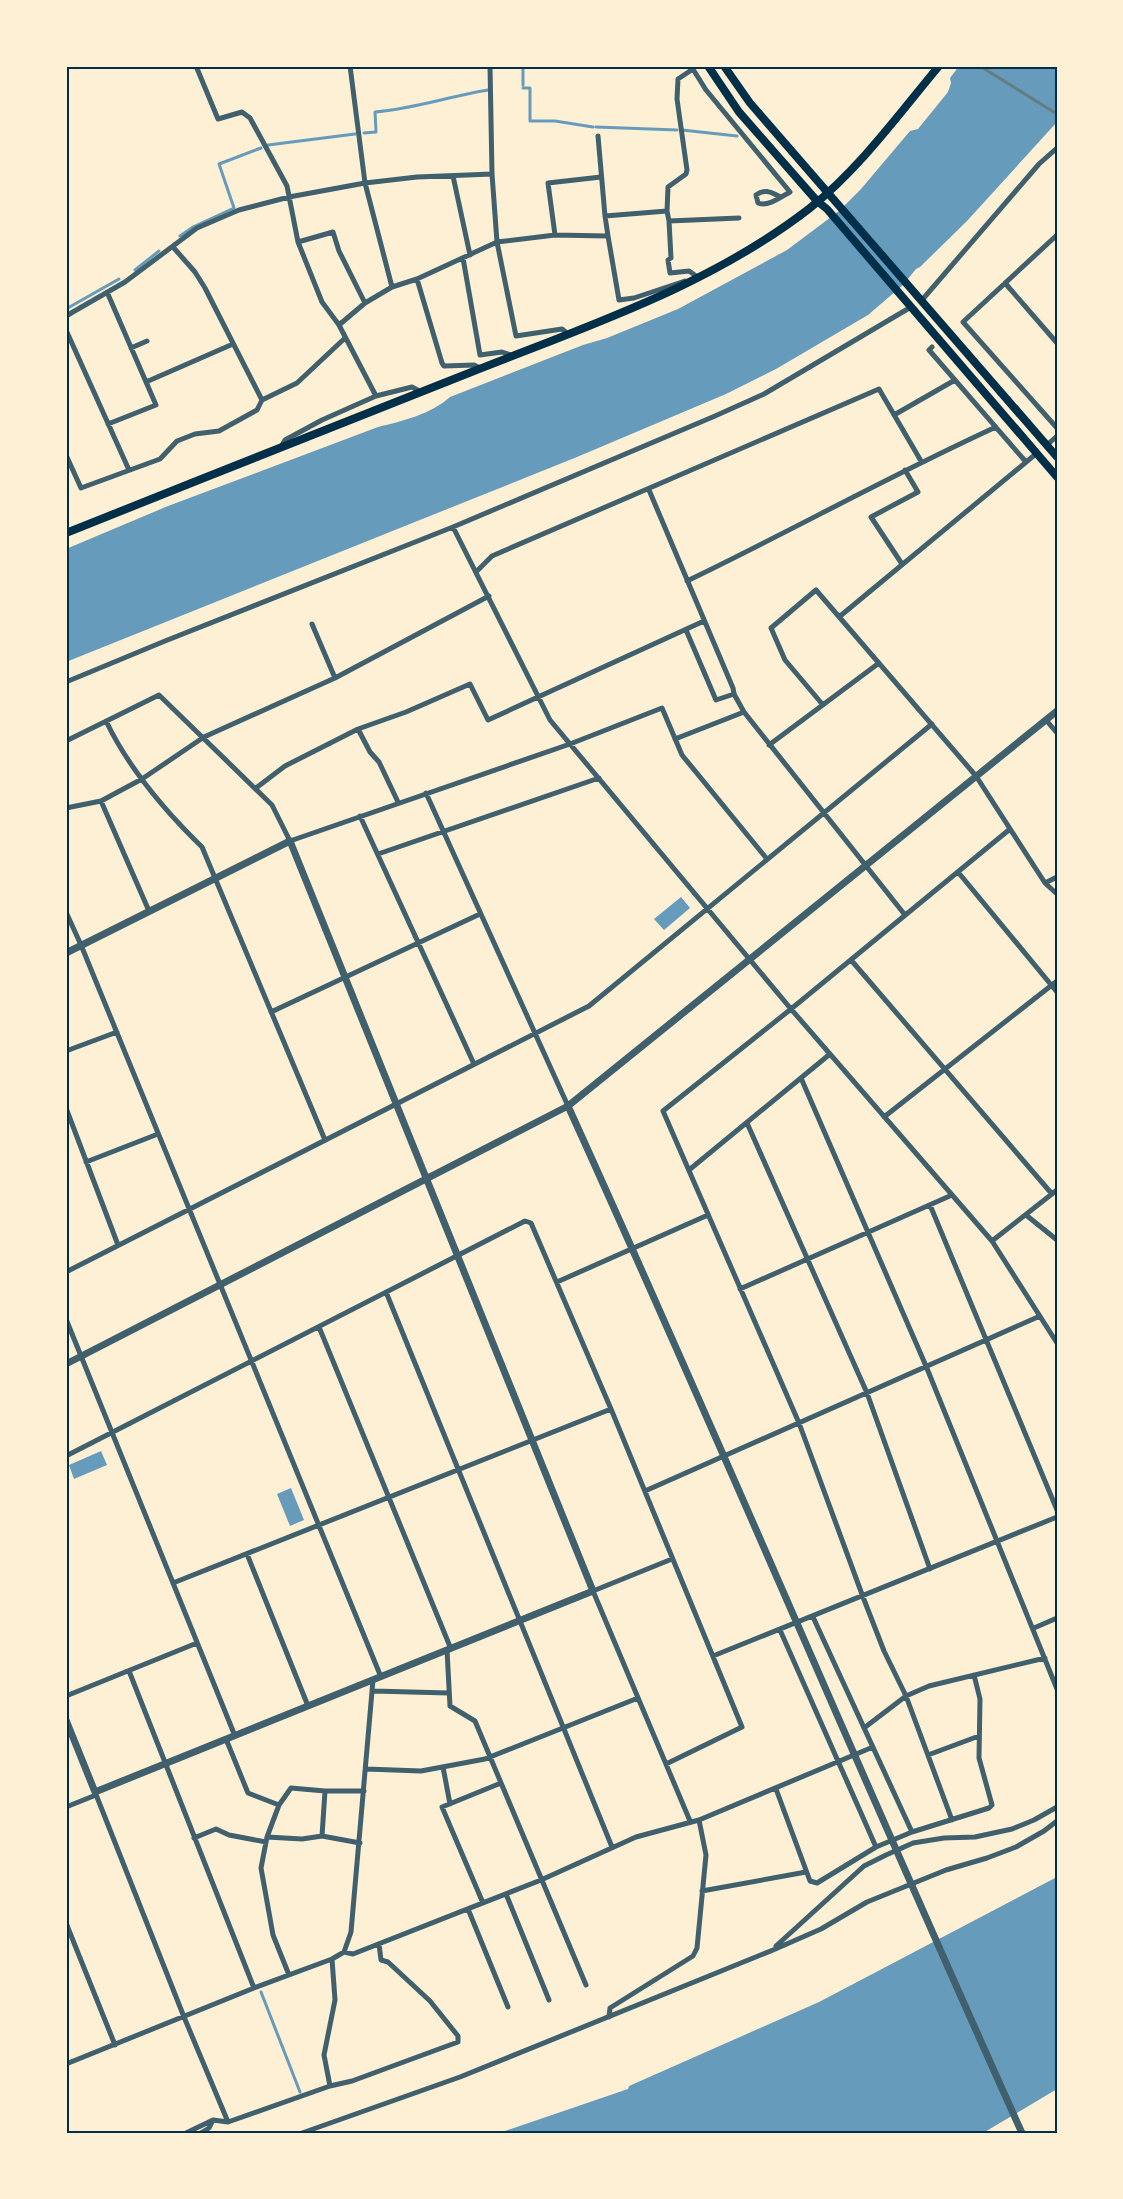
<svg xmlns="http://www.w3.org/2000/svg" width="1123" height="2199" font-family="Figtree,sans-serif">
	<rect width="100%" height="100%" fill="#fdf0d5"/>
	<path fill="#669bbc" d="M 959,66 L 1057,66 L 1057,122 L 967,221 L 920,267 L 916,269 L 903,285 L 868,315 L 776,369 L 726,394 L 577,457 L 66,662 L 66,549 L 168,506 L 378,427 C 403,421 431,414 450,397 L 583,345 L 607,338 L 678,309 L 787,250 L 839,211 L 861,189 L 910,131 L 918,129 L 948,92 L 951,83 L 950,78 Z
		M 681,897 L 690,908 L 664,930 L 654,919 Z
		M 101,1451 L 107,1465 L 74,1479 L 69,1465 Z
		M 291,1488 L 304,1520 L 290,1526 L 277,1494 Z
		M 1057,1877 L 1057,2089 L 983,2133 L 499,2133 L 628,2089 L 629,2086 L 819,2002 Z"/>
	<g fill="none" stroke-linecap="round" stroke-linejoin="round">
		<path stroke="#669bbc" stroke-width="3" d="M 523,85 L 523,66
			M 523,88 L 530,88 L 530,121 L 555,121 L 593,127
			M 596,127 L 677,130
			M 682,130 L 737,136
			M 364,133 L 376,132 L 375,112 C 414,109 450,96 488,90
			M 268,145 L 355,134
			M 180,236 L 193,227 L 234,208 L 219,164 L 261,148
			M 135,270 L 159,251
			M 66,309 L 119,279
			M 261,1992 L 300,2092"/>
		<path stroke="#3f606c" stroke-width="5" d="M 196,66 L 218,119 L 242,112 L 250,118 L 287,186 L 298,242 L 322,302 L 339,325 L 376,396
			M 350,66 L 365,183 L 392,287
			M 490,66 L 492,174 L 497,242 L 516,336 L 562,329 L 568,334
			M 691,66 L 706,90 L 790,192 C 781,197 768,207 758,203 L 756,195 C 765,188 772,193 781,197
			M 598,136 L 605,216
			M 453,176 L 470,255
			M 667,211 L 669,221 L 671,258 L 668,260 L 670,273 L 689,271 L 699,278
			M 669,221 L 739,218
			M 555,235 L 548,183 L 601,177
			M 1057,235 L 963,322 L 1057,428
			M 608,236 L 619,300 L 634,298 L 685,281
			M 298,242 L 333,232 L 339,251 L 365,303
			M 173,247 L 195,272 L 205,288 L 262,400
			M 463,258 L 480,355 L 502,352 L 511,355
			M 417,279 L 442,363 L 444,366 L 474,365 L 480,368
			M 1005,283 L 1057,343
			M 107,292 L 156,405 L 108,424
			M 922,300 L 1039,164 L 1057,148
			M 66,316 L 125,282 L 197,228 L 239,210 L 289,197 L 365,183 L 417,177 L 492,174
			M 339,325 L 365,303 L 392,287 L 417,279 L 497,242 L 555,235 L 608,236 L 605,216 L 667,211 L 668,187 L 686,174 L 687,170 L 677,99 L 678,79 L 693,69
			M 66,330 L 129,470
			M 932,347 L 929,350 L 1026,462
			M 131,348 L 147,341
			M 146,382 L 233,344
			M 894,415 L 955,380
			M 282,445 L 285,440 L 322,420 L 376,396 L 412,387 L 421,392
			M 1047,445 L 1057,436
			M 66,455 L 81,488 L 160,459 L 177,441 L 195,434 L 219,431 L 257,410 L 262,400 L 297,383 L 345,338
			M 649,490 L 733,688 L 734,694 L 744,712 L 905,915
			M 453,527 L 550,720 L 791,1009 L 992,1241 L 1057,1343
			M 902,564 L 871,517 L 918,492 L 905,470
			M 476,572 L 492,556 L 879,389 L 921,461
			M 687,581 C 791,531 891,475 996,427
			M 839,617 L 1037,453
			M 312,624 L 335,678
			M 686,630 L 716,700 L 734,694
			M 66,682 L 165,641 L 453,527 L 715,416 L 764,394 L 911,307
			M 823,705 L 785,660 L 771,628 L 816,590 L 976,776 L 1045,883 L 1057,894
			M 1046,720 L 1057,733
			M 106,721 C 129,769 164,810 202,847 L 325,1140
			M 358,729 L 370,752 L 379,762 L 398,802
			M 675,739 L 744,712
			M 66,741 L 159,695 L 272,805 L 290,841 L 570,744 L 662,708 L 682,755 L 767,859
			M 769,745 L 879,663
			M 256,788 L 285,766 L 358,729 L 406,712 L 470,684 L 488,720 L 704,621
			M 426,793 L 568,1106
			M 101,801 L 149,911
			M 66,808 L 101,801 L 142,779 L 204,737 L 335,678 L 489,596
			M 360,816 L 474,1064
			M 378,854 L 599,778
			M 958,872 L 1057,992
			M 1045,883 L 1057,877
			M 66,912 L 81,945 L 381,1677
			M 851,960 L 1052,1194
			M 271,1012 L 480,914
			M 66,1051 L 117,1032
			M 801,1078 L 926,1366 L 1057,1689
			M 66,1108 L 118,1245
			M 884,1117 L 1057,981
			M 747,1123 L 867,1393 L 930,1569
			M 86,1162 L 158,1134
			M 689,1170 L 830,1054
			M 930,1205 L 1057,1510
			M 1026,1215 L 1057,1240
			M 992,1241 L 1057,1190
			M 66,1272 L 589,1006 L 932,724
			M 557,1282 L 708,1215
			M 740,1289 L 952,1195
			M 386,1292 L 612,1847
			M 66,1319 L 235,1736
			M 319,1327 L 451,1649
			M 66,1456 L 525,1221 L 531,1223 L 611,1409 L 742,1727 L 666,1764
			M 645,1491 L 1040,1316
			M 247,1554 L 308,1706
			M 672,1559 L 593,1591 L 690,1821
			M 173,1583 L 611,1409
			M 813,1617 L 912,1832 L 989,1808 L 992,1805 L 979,1758 L 980,1699 L 974,1675
			M 1034,1628 L 1057,1618
			M 447,1650 L 450,1706 L 475,1721 L 586,1985
			M 713,1656 L 1057,1517
			M 129,1671 L 254,1988
			M 373,1691 L 449,1693
			M 66,1696 L 197,1643
			M 864,1728 L 906,1696 L 929,1686 L 1045,1658
			M 226,1739 L 248,1793 L 279,1805
			M 928,1755 L 979,1736
			M 443,1767 L 450,1804
			M 366,1769 L 421,1771 L 485,1759 L 638,1698
			M 776,1789 L 810,1881 L 817,1883 L 876,1847 L 780,1630
			M 95,1792 L 184,2017 L 228,2122
			M 66,1807 L 96,1795
			M 952,1820 L 906,1696 L 884,1651 L 863,1597 L 799,1423 L 663,1111 L 791,1009 L 1010,829
			M 322,1836 L 325,1791
			M 267,1837 L 302,1839 L 322,1836 L 360,1843
			M 194,1838 L 216,1829 L 229,1835 L 266,1842
			M 876,1847 L 912,1832
			M 702,1891 L 806,1872
			M 506,1894 L 549,2000
			M 483,1903 L 442,1807 L 501,1783
			M 468,1909 L 508,2007
			M 66,1923 L 115,2045
			M 776,1946 L 864,1866 L 886,1855 L 913,1843 L 944,1838 L 975,1837 L 1012,1829 L 1034,1820 L 1057,1807
			M 344,1952 L 353,1954 L 541,1880 L 636,1837 L 699,1820 L 873,1747
			M 289,1975 L 273,1935 L 261,1868 L 267,1837 L 279,1805 L 291,1788 L 325,1791 L 364,1791
			M 609,2017 L 610,2008 L 693,1956 L 697,1948 L 706,1855 L 699,1820
			M 66,2064 L 254,1988 L 332,1959 L 344,1952 L 351,1932 L 373,1680
			M 330,2086 L 352,2081 L 458,2042 L 458,2036 L 430,2001 L 388,1962 L 381,1960 L 379,1944
			M 186,2133 L 213,2120 L 228,2122 L 330,2086 L 324,2055 L 335,2000 L 332,1959
			M 201,2133 L 209,2128 L 212,2122
			M 302,2133 L 460,2077 L 773,1950 L 821,1929 L 867,1902 L 946,1870 L 987,1858 L 1016,1847 L 1044,1831 L 1057,1821"/>
		<path stroke="#3f606c" stroke-width="7" d="M 66,953 L 290,841 L 593,1591 L 95,1792 L 66,1720
			M 568,1106 C 723,1447 868,1792 1022,2133
			M 66,1364 L 568,1106 L 1057,711"/>
		<path stroke="#003049" stroke-width="8" d="M 708,66 L 739,112 L 817,201 L 827,209 L 1057,477
			M 724,66 L 750,103 L 1057,457
			M 66,533 C 202,479 338,424 474,371 C 590,325 711,285 810,208 C 860,168 898,115 939,66"/>
		<path stroke="#657d81" stroke-width="3" d="M 980,66 L 1057,114"/>
	</g>
	<rect width="1123" height="2199" fill="none" stroke="#fdf0d5" stroke-width="135"/>
	<rect x="68" y="68" width="988" height="2064" fill="none" stroke="#003049" stroke-width="2"/>
</svg>
